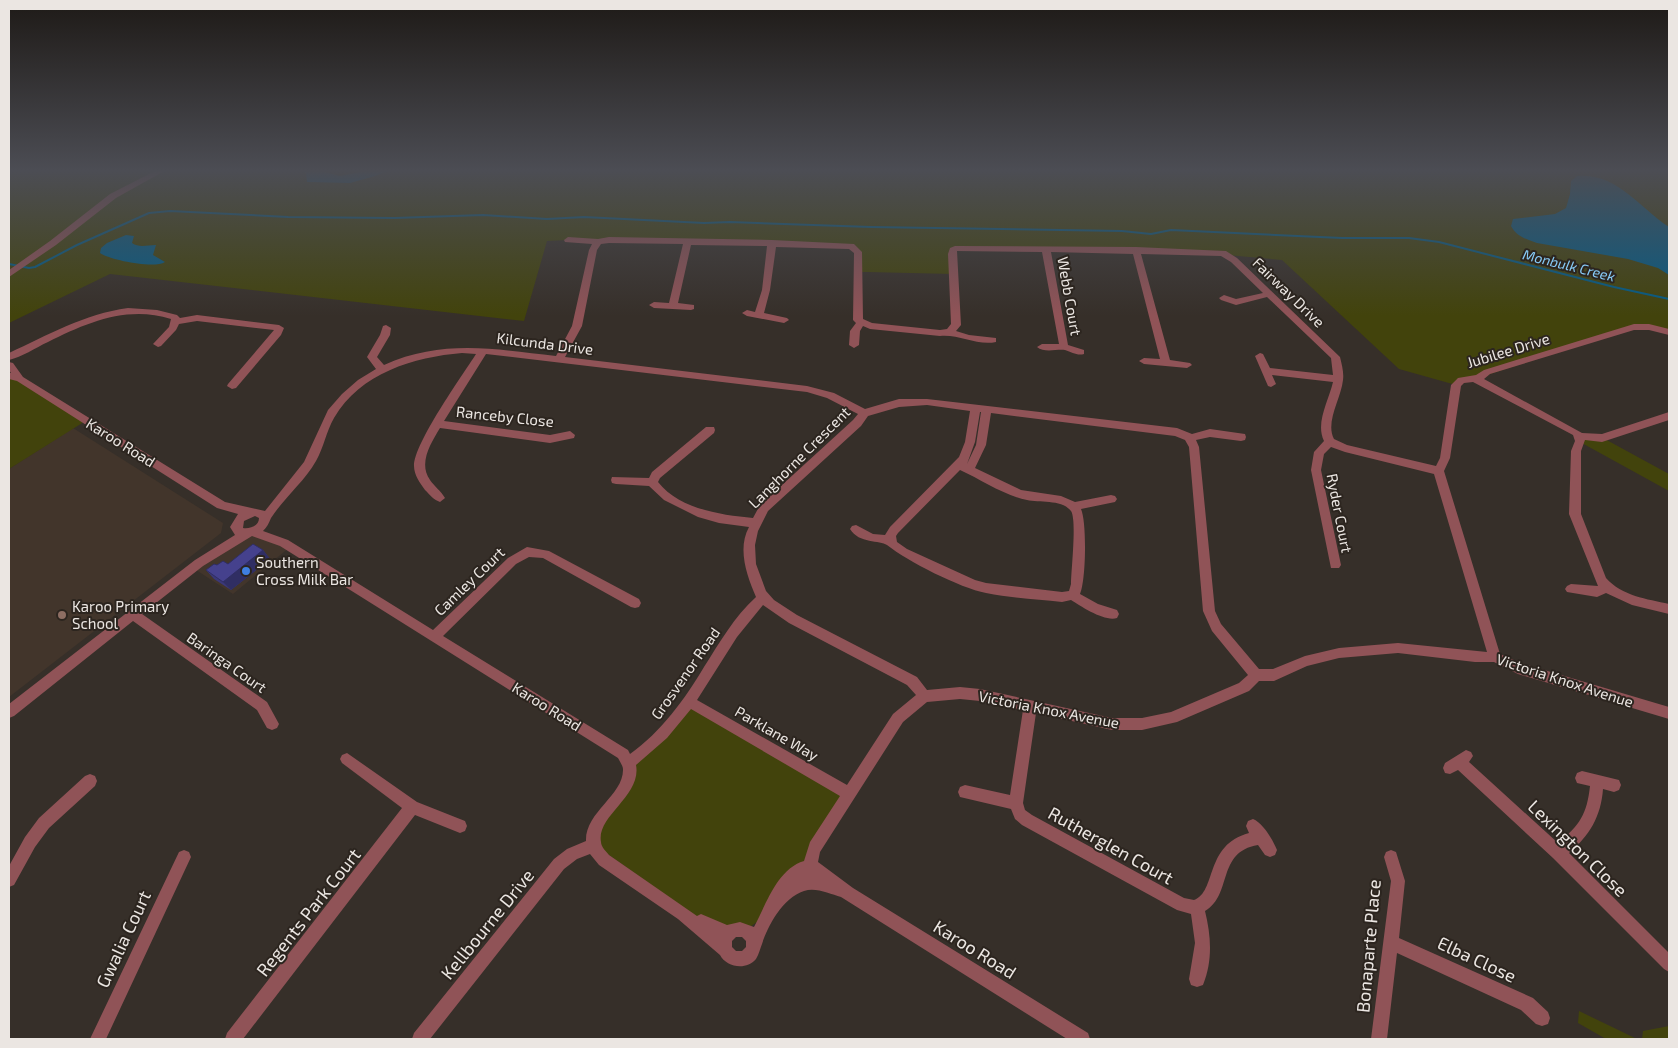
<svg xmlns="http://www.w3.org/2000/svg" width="1678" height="1048" font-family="'Exo 2',sans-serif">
	<rect width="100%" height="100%" fill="#362f29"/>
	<path fill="#42352b" d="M 73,428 L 223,523 L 221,533 L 9,697 L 9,469 Z
		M 246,533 L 290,547 L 233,594 L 193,568 Z"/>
	<path fill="#42430c" d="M 9,170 L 1669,170 L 1669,332 L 1640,326 L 1456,385 L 1399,369 L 1282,260 L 1227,255 L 954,249 L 953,274 L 867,272 L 858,272 L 855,247 L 568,240 L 547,241 L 524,321 L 110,274 L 9,323 Z
		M 9,376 L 20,379 L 87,420 L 9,469 Z
		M 1589,438 L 1603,438 L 1669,474 L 1669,491 L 1580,442 Z
		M 688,701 L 849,794 L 815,847 L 769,913 L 746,930 L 712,928 L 592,843 L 629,774 L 644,753 Z
		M 1579,1011 L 1637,1039 L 1606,1039 L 1578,1023 Z
		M 1669,1026 L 1669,1039 L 1642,1039 L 1643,1031 Z"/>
	<path fill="#045c85" d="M 299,170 L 317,170 L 340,176 L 370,170 L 390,170 L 375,176 L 350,183 L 307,182 L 306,173 Z
		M 1577,176 C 1618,173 1638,207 1669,227 L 1669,275 L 1658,268 L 1628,259 L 1537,243 C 1526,239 1517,237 1511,226 L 1513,219 L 1555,214 L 1566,208 L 1570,194 L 1571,181 Z
		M 126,235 L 134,236 L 132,243 C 139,248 147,245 156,245 L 153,255 L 165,262 C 154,269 110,260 100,253 L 101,248 L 107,243 Z"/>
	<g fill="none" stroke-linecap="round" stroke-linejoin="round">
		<path stroke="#045c85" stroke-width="2" d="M 9,264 L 29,268 L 35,267 L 77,245 L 149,213 L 170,211 L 288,217 L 394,218 L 483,215 L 547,219 L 584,217 L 704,223 L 730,222 L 871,227 L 1122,231 L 1151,234 L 1171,230 L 1342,238 L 1409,238 L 1439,242 L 1614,287 L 1669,299"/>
		<path fill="#905357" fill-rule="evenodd" d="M 157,170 L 166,170 L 116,198 L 56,245 L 9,277 L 9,270 L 50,241 L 110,194 Z
			M 568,237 L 598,239 L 609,237 L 772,240 L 854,244 L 862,252 L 863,319 L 872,323 L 940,330 L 947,329 L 951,324 L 948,254 L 950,248 L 955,246 L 1136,247 L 1226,251 L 1237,258 L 1340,357 C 1342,365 1344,373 1343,380 C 1341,399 1325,422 1334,439 L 1347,445 L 1436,466 L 1440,458 L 1451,385 L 1458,378 L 1476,375 L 1484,370 L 1634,324 L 1649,324 L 1669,329 L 1669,335 L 1649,330 L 1634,330 L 1490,374 L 1484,379 L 1582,433 L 1602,434 L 1669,412 L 1669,420 L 1602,442 L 1585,440 L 1581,451 L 1581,514 L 1606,578 C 1622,596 1647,599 1669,604 L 1669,614 L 1632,605 L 1606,593 L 1597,597 L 1567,592 L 1565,589 L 1567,586 L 1571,584 L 1598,586 L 1569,514 L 1571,451 L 1575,441 L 1573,435 L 1473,382 L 1464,383 L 1461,386 L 1450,458 L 1444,471 L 1500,654 L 1521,663 L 1669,707 L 1669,719 L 1518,674 L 1494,662 L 1475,662 L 1398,653 L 1339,658 L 1307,666 L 1274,681 L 1259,681 L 1249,691 L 1177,722 L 1142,730 L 1112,730 L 1036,713 L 1023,803 L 1025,810 L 1032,815 L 1184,898 L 1194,900 C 1217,892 1204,845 1249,833 L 1246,826 L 1248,821 L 1253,819 C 1263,823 1273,840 1277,850 L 1275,855 L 1270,857 L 1265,855 L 1258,845 C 1216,852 1233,895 1205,911 C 1211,936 1213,960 1203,985 L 1197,987 L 1191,985 L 1189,979 L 1195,943 L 1191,914 L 1177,910 L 1022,825 L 1015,819 L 1011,809 L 960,797 L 958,792 L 960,787 L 965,785 L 1010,795 L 1023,710 L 980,701 L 960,699 L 927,702 L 903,722 L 820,852 L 818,862 L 853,888 L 1088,1033 L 1090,1039 L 1067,1039 L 841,897 C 830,894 816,887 804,891 C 783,898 768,925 762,944 C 760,949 759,954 756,959 C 746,971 726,967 720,955 L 678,919 L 599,865 L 590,854 L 577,859 L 564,869 L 430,1039 L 412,1039 L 414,1033 L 554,859 L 567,849 L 586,841 C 585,812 624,795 623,769 C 623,766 620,762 618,758 L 280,546 L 252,536 L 203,566 L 142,614 L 267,702 L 279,724 L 277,728 L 272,730 L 267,728 L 257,710 L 133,621 L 14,716 L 9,718 L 9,704 L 195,560 L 235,535 L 230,527 L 238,514 L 217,508 L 17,381 L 9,379 L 9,373 L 11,373 L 9,370 L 9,362 L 13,363 L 23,377 L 225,502 L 265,511 L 304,462 L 328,410 L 342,394 L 358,380 L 376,369 L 367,357 L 380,335 L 383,326 L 386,325 L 391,328 L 390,335 L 377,357 L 384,365 C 442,339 495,349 556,356 L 572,326 L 589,250 L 592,244 L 565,242 L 564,240 ZM 609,243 L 683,244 L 669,303 L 654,302 L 649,305 L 654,308 L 691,310 L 694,309 L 694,305 L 678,303 L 691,245 L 767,246 L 762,290 L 755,312 L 747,310 L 742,313 L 747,316 L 784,323 L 789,320 L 787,318 L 764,313 L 770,290 L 776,247 L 849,249 L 854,253 L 853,320 L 856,323 L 850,331 L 849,345 L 854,348 L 859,345 L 860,331 L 863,326 L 870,329 L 940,336 C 959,334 977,346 996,342 L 996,338 L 969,335 L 956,331 L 961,325 L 957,251 L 1042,252 L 1059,344 L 1042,344 L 1037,347 C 1044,353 1056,349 1065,350 C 1072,352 1077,356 1084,354 L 1084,350 L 1068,345 L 1051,252 L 1133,254 L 1160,359 L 1144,358 L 1139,361 L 1144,364 L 1187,368 L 1192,365 L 1190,363 L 1170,360 L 1141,254 L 1221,256 L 1231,262 L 1263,293 L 1236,299 L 1224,295 L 1219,298 L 1221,300 L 1236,305 L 1267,297 L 1331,358 L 1333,375 L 1270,368 L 1263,354 L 1260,353 L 1255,356 L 1268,386 L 1271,387 L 1276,384 L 1272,375 L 1333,382 C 1329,400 1315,423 1324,441 L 1314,452 L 1311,470 L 1331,568 L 1339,568 L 1341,565 L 1321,470 L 1324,454 L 1331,447 L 1345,452 L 1434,474 L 1487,652 L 1398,643 L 1339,648 L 1305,656 L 1273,669 L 1259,669 L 1221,624 L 1215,611 L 1199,447 L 1196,440 L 1210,437 L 1241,441 L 1245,440 L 1246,437 L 1245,434 L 1210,429 L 1192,434 L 1177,428 L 927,399 L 899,399 L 865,409 L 834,393 L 807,386 L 565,357 L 582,326 L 597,250 L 601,244 ZM 462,353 L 476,354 C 462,376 414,443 414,466 C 414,475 420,483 425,490 C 430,495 434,500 440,502 L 445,498 C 441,491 434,486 430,480 C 418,463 431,443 440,428 L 550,443 L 574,438 L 575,435 L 570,431 L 550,435 L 444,421 L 486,354 L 807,392 L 827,398 L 858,414 L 853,420 L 760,505 L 753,518 C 721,515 679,509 658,482 L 660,478 L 714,433 L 715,430 L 714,427 L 706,427 L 652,472 L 649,478 L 612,477 L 611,480 L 612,483 L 616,484 L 649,486 L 664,500 L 698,517 L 719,523 L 749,527 C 737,549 747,576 756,597 C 734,617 720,642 704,667 C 685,699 661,732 630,754 L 628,750 L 443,636 L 516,564 L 529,557 L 543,558 L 631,607 L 635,608 L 639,607 L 641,603 L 639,599 L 549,551 L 527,547 L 508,558 L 433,630 L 288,540 L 263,531 C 267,527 269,523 271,518 C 284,498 304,482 316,461 C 324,447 326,432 334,418 C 360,373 414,357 462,353 ZM 927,405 L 970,411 L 965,442 L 959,457 L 890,527 L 885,535 L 873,534 L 856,525 L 852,526 L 850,529 C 859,544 880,540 887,545 C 907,561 960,588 986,593 C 1011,598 1037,599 1062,602 L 1071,600 C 1082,607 1105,622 1117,618 L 1119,614 L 1117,610 L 1098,604 L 1080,594 C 1086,581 1087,522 1081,509 L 1115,502 L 1117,499 L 1115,496 L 1111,495 L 1075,502 L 1061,496 L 1021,490 L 975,468 L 986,445 L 991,413 L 1175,436 L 1185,440 L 1189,447 L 1203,611 L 1212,631 L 1248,675 L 1239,683 L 1171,712 L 1142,718 L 1112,718 L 980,689 L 960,687 L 927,690 L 917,677 L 797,615 L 774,600 L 766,591 L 756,564 L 755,545 L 758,531 L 768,511 L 861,426 L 868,416 L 899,407 ZM 980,412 L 981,412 L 976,445 L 967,464 L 975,442 ZM 960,470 C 982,480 1003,495 1027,500 C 1039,503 1062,499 1071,511 C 1077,520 1071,571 1071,584 L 1069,591 L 1062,592 L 986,583 L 975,580 L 907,549 L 897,542 L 896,536 L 898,533 ZM 255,516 L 259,518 C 259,526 250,529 243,528 L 244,521 ZM 763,605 L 789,623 L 907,685 L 916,695 L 893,714 L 847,785 L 697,700 L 737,637 ZM 691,709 L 840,796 L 810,842 L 804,861 C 777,869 766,905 754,927 L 740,922 L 727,925 L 701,914 L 697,916 L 609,855 C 606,851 601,847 601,842 C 596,816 642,796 636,765 L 667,738 ZM 736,937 L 742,937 L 746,941 L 746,947 L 742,951 L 736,951 L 732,947 L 732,941 Z
			M 128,308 L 157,310 L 177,315 L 180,318 L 197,315 L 279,325 L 284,328 L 281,335 L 236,388 L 232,389 L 227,386 L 228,384 L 274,330 L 197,321 L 179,324 L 176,330 L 161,346 L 158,347 L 153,344 L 169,327 L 171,319 C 127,305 86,323 48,342 C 35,348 22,357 9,360 L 9,353 C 48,335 84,314 128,308 Z
			M 1466,750 L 1471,752 L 1473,756 L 1469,762 L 1558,843 C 1580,825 1587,814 1590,786 L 1577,783 L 1575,778 L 1577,773 L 1582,771 L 1619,780 L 1621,785 L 1619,790 L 1614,792 L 1603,789 C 1601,817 1589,836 1569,853 L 1669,953 L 1669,972 L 1664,969 L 1553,858 L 1458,770 L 1450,774 L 1445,773 L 1443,768 L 1445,763 Z
			M 347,753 L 417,802 L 465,821 L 467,826 L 465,831 L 460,833 L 415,815 L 243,1039 L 225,1039 L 227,1033 L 402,808 L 342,763 L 340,759 L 342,755 Z
			M 90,774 L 95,776 L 97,781 L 95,786 L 49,828 L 35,847 L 14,885 L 9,887 L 9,866 L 25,837 L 39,818 L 85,776 Z
			M 184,850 L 189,852 L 191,857 L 106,1039 L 90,1039 L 179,852 Z
			M 1391,850 L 1396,852 L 1405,881 L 1399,938 L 1533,998 L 1548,1012 L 1550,1018 L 1548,1024 L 1542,1026 L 1536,1024 L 1521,1010 L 1397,953 L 1387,1039 L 1371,1039 L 1391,881 L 1384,857 L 1386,852 Z"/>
	</g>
	<path fill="#3b3879" d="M 263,550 L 270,559 L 231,590 L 214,579 L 206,570 L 217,565 L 228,564 Z"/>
	<path fill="#302e63" d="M 263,550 L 270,559 L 231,590 L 223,582 Z"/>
	<path fill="#45418d" stroke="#302e63" d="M 253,544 L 263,550 L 223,582 L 206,570 L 214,564 L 217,565 L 223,561 L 228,564 Z"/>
	<linearGradient id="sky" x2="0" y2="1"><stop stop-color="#1e1a17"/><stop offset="0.54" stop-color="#4c4d54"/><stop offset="1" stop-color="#4c4d54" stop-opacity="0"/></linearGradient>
	<rect width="1678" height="316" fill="url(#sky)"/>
	<circle fill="#3f7fe0" stroke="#2c251f" stroke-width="2" cx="246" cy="571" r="5"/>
	<circle fill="#8d6e63" stroke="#2c251f" stroke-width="2" cx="62" cy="615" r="5"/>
	<g text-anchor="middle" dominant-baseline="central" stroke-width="4" stroke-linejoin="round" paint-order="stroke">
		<g font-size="14" font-style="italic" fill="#87caf6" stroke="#2c251f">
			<text transform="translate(1569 265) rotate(14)">Monbulk Creek</text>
		</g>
		<g font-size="15" fill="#ebe6e2" stroke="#2c251f">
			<text transform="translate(1289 292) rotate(44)">Fairway Drive</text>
			<text transform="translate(1070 296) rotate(80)">Webb Court</text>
			<text transform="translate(545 343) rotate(7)">Kilcunda Drive</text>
			<text transform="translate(1508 350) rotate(-17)">Jubilee Drive</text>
			<text transform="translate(505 416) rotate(6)">Ranceby Close</text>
			<text transform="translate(121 442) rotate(32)">Karoo Road</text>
			<text transform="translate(799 457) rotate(-45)">Langhorne Crescent</text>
			<text transform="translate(1340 513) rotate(79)">Ryder Court</text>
			<text transform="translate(469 581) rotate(-44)">Camley Court</text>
			<text transform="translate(227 662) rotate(35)">Baringa Court</text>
			<text transform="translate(685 673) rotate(-55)">Grosvenor Road</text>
			<text transform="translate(1565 680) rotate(18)">Victoria Knox Avenue</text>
			<text transform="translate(547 706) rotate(32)">Karoo Road</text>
			<text transform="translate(1049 709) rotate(11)">Victoria Knox Avenue</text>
			<text transform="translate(777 733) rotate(30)">Parklane Way</text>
		</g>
		<g font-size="15" fill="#ebe6e2" stroke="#2c251f" text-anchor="start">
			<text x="256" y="562">Southern<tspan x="256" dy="17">Cross Milk Bar</tspan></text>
			<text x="72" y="606">Karoo Primary<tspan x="72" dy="17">School</tspan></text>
		</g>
		<g font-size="18" fill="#ebe6e2" stroke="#2c251f">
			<text transform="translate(1111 845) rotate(29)">Rutherglen Court</text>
			<text transform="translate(1578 848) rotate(44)">Lexington Close</text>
			<text transform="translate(308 912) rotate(-52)">Regents Park Court</text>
			<text transform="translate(487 924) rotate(-51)">Kellbourne Drive</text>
			<text transform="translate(123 939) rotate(-65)">Gwalia Court</text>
			<text transform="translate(1368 946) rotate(-85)">Bonaparte Place</text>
			<text transform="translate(975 949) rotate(32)">Karoo Road</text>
			<text transform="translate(1477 959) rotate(25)">Elba Close</text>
		</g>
	</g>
	<rect width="1678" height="1048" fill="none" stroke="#ebe6e2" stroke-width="20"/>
</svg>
